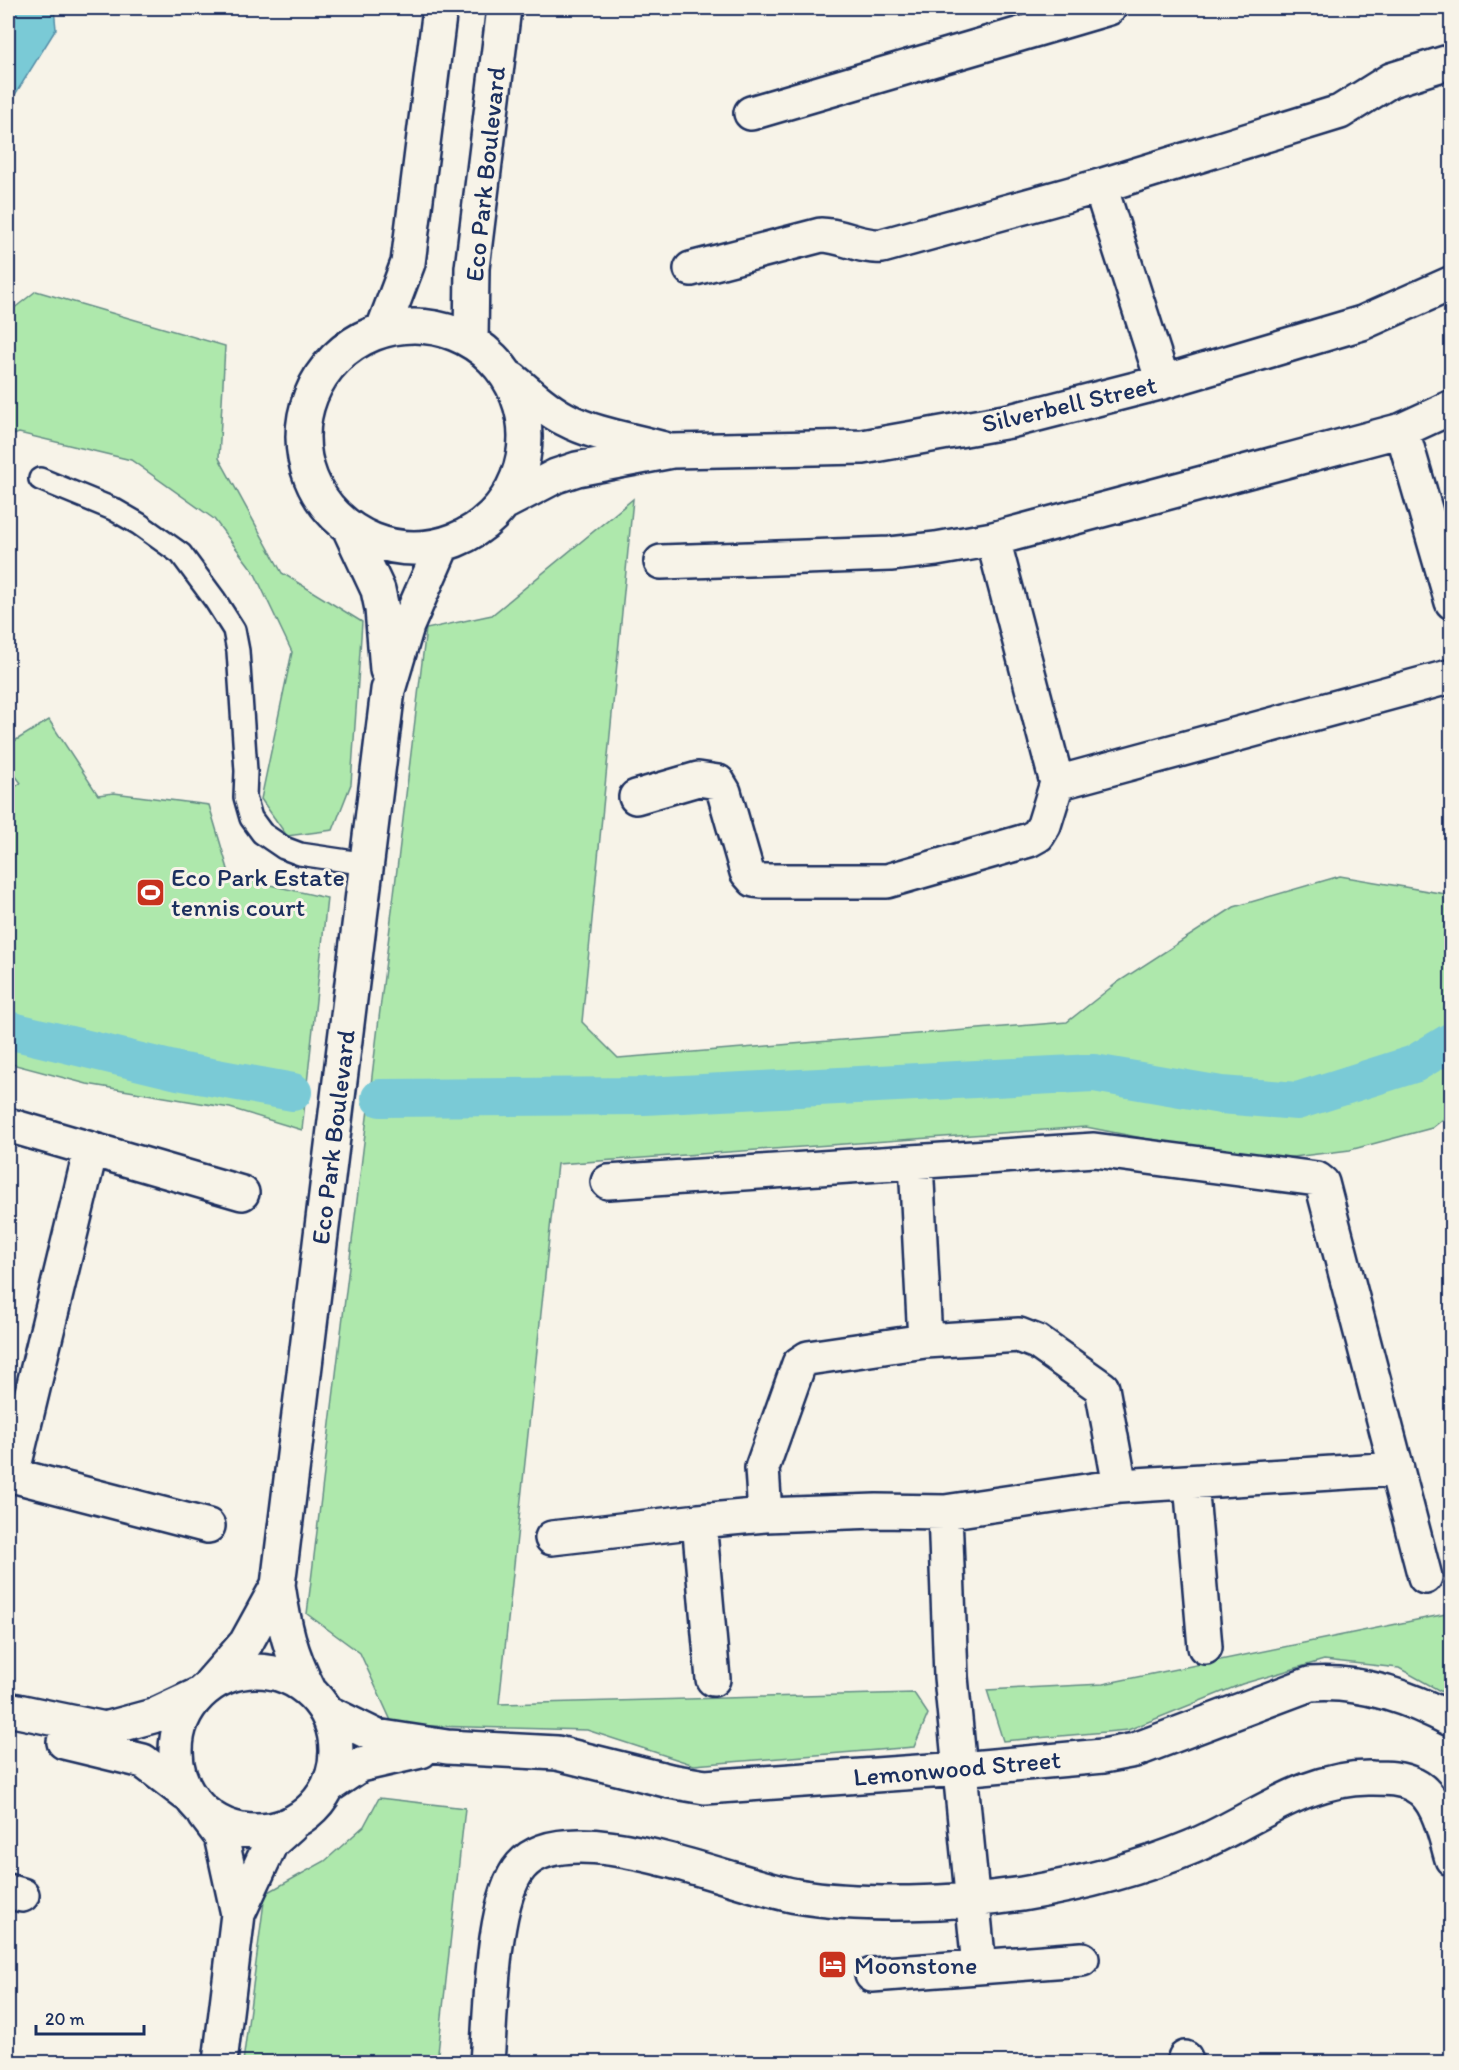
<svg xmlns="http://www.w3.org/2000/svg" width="1459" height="2070" font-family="Itim,sans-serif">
	<rect width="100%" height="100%" fill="#f7f3e8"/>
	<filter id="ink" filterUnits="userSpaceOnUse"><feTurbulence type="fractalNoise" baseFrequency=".0167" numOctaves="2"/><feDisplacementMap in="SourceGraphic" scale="12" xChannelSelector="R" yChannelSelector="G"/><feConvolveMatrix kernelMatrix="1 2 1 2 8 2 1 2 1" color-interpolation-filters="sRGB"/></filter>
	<g filter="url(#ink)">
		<path fill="#aee8ac" stroke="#648c85" stroke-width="1.5" d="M 36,291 L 225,346 L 219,458 L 282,573 L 362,622 L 351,784 L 333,830 L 287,836 L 261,799 L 292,652 L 254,572 L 214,519 L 131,460 L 19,433 L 8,437 L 8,313 Z
			M 633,499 L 582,1022 L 618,1058 L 1067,1022 L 1118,982 L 1234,907 L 1340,876 L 1451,895 L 1451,1113 L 1432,1128 L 1350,1150 L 1260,1161 L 1086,1127 L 557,1164 L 499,1704 L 914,1693 L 928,1714 L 914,1747 L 694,1765 L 587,1730 L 393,1725 L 360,1653 L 307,1614 L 426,629 L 492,615 Z
			M 49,720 L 98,795 L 114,793 L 209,805 L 230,876 L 327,898 L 302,1130 L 230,1108 L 87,1084 L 8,1063 L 8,791 L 21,783 L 8,766 L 8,745 Z
			M 1451,1613 L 1451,1697 L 1399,1668 L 1324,1660 L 1242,1684 L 1128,1730 L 1003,1741 L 987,1690 L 1103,1684 Z
			M 379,1798 L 465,1808 L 437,2062 L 243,2062 L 265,1894 L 325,1861 L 364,1826 Z"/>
		<path fill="#7acad6" stroke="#548ca6" stroke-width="1.5" d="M 8,8 L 54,8 L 56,29 L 8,106 Z"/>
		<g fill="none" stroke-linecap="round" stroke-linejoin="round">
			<path stroke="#7acad6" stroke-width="38" d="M 8,1030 L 178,1071 L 293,1092
				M 380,1098 L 644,1096 L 1094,1073 L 1221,1095 L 1297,1101 L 1414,1064 L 1452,1041"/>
			<defs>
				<path id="service" d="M 40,479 L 113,509 L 139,524 L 181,554 L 215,600 L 234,630 L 238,651 L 246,771 L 245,797 L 251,818 L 262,833 L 284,848 L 300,854 L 367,864"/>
				<path id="minor" d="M 751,113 L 1109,8
					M 1100,186 L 1163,382
					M 691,269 L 821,235 C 842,235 861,248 882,246 L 1100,186 L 1340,112 L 1391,80 L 1452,61
					M303 437a111 111 0 1 1 222 0a111 111 0 1 1-222 0Z
					M 383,329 L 408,263 L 440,8
					M 471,340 L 472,268 L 504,8
					M 512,379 C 529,393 545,409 565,419 C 595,435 632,440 664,449
					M 1402,430 L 1452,602
					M 506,502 L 556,476 L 577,469 L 672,451 L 863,447 L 1010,421 L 1163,382 L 1362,323 L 1452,283
					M 349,528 L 378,590 L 382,609 L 387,670
					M 661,562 L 890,554 L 936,549 L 993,539 L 1402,430 L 1452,407
					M 1057,783 L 1452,676
					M 636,797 L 698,779 L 718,782 L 724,792 L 747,872 L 754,880 L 763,881 L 887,881 L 1029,840 L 1038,835 L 1044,825 L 1057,783 L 993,539
					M 8,1125 L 242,1193
					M 916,1162 L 925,1341
					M 608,1182 L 1094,1150 L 1317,1179 L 1322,1183 L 1425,1577
					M 8,1474 L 208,1526
					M 12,1475 L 91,1149
					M 1191,1482 L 1205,1647
					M 945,1512 L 951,1677 L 979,1967
					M 765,1515 L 762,1468 L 799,1364 L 808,1358 L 925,1341 L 1019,1335 L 1037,1342 L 1102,1388 L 1120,1486
					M 552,1538 L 699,1521
					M176 1751a80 80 0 1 1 160 0a80 80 0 1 1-160 0Z
					M 713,1679 L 699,1521 L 765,1515 L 876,1511 L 945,1512 L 1120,1486 L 1397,1469
					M 210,1684 L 246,1643 L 278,1585
					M 309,1690 C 290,1653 284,1625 278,1585 L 388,690 L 407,626 L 442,546
					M 8,1709 L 105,1729 L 153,1716 L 198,1695
					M 327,1712 L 376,1736 L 447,1747 L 557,1753 L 670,1781 L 705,1787 L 960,1769 L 1103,1756 L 1135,1750 L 1310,1684 C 1360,1680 1407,1696 1452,1720
					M 64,1742 L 143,1761 L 186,1794
					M 330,1785 L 360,1765 L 421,1751
					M 205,1815 L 221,1836 L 238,1914 L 220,2062
					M 8,1891 L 22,1895
					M 238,1914 L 271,1843 L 291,1825
					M 872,1975 L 1082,1959
					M 1185,2058 L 1185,2062
					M 487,2062 C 491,2016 491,1900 521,1866 C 569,1811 735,1886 797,1896 C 863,1907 956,1904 1022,1894 C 1081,1884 1137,1870 1192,1847 C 1252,1822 1305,1776 1373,1778 C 1387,1778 1401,1778 1414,1785 C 1439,1797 1445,1836 1452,1859"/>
			</defs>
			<use href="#service" stroke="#1b2f5e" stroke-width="26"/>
			<use href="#minor" stroke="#1b2f5e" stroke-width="38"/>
			<use href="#service" stroke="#f7f3e8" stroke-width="21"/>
			<use href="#minor" stroke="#f7f3e8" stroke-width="33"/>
		</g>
	</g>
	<defs>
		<symbol id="stadium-square" viewBox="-11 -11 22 22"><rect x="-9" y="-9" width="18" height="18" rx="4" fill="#c8321e" stroke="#f7f3e8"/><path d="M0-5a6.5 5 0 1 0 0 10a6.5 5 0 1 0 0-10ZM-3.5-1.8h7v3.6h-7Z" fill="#fff"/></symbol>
		<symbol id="hotel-square" viewBox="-11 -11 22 22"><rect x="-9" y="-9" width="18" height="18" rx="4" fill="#c8321e" stroke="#f7f3e8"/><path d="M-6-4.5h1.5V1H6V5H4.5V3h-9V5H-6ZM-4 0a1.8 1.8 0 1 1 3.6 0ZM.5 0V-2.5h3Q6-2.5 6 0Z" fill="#fff"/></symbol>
	</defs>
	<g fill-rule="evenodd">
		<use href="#stadium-square" x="134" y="876" width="33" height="33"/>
		<use href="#hotel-square" x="816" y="1948" width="33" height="33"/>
	</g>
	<g text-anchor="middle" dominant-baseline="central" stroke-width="6" stroke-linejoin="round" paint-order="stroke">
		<g font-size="26" fill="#1b2f5e" stroke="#f7f3e8">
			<text transform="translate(485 174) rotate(-84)">Eco Park Boulevard</text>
			<text transform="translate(1069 404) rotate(-13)">Silverbell Street</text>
			<text transform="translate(333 1137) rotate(-83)">Eco Park Boulevard</text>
			<text transform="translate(957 1768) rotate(-5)">Lemonwood Street</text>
		</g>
		<g font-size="26" fill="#1b2f5e" stroke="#f7f3e8" text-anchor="start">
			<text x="171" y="877">Eco Park Estate<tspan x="171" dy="30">tennis court</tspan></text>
			<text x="854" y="1965">Moonstone</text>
		</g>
	</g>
	<rect width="1459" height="2070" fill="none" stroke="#f7f3e8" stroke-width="30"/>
	<rect x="15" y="15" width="1429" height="2040" fill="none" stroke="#1b2f5e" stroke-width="2" filter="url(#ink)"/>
	<path d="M36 2025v9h108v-9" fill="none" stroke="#1b2f5e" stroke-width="3"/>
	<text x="45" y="2025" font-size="18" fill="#1b2f5e" stroke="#f7f3e8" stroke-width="4.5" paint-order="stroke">20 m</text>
</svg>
